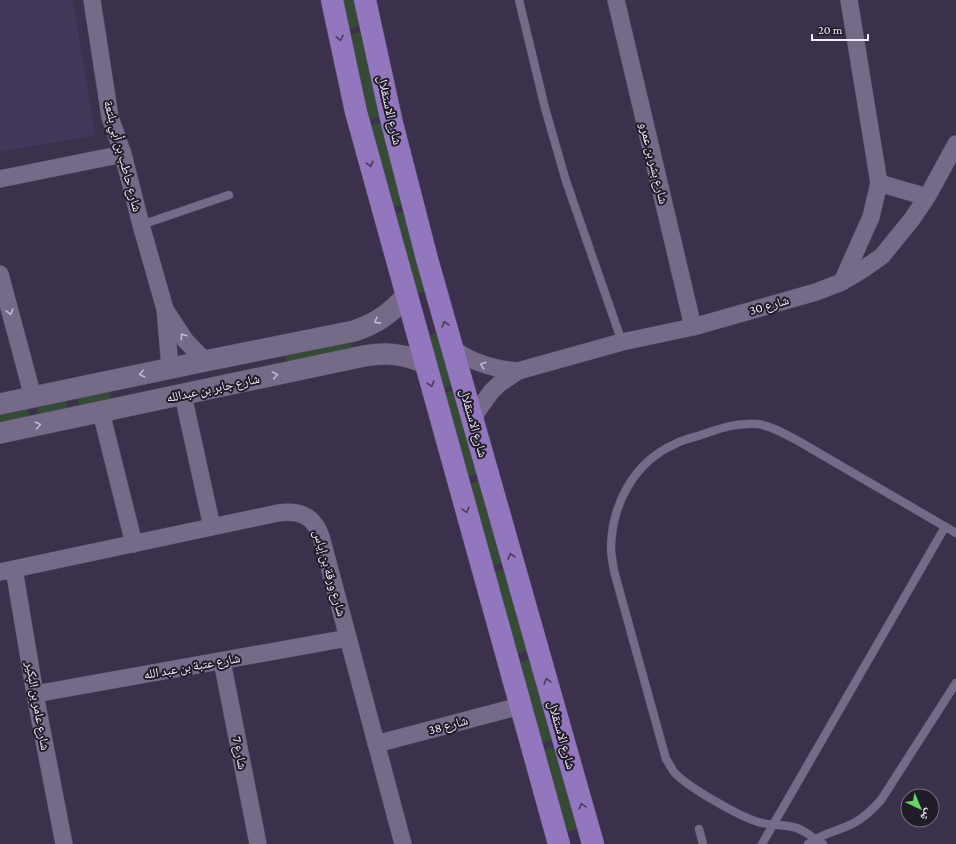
<svg xmlns="http://www.w3.org/2000/svg" width="956" height="844" font-family="'Crimson Pro','Noto Naskh Arabic',serif">
	<rect width="100%" height="100%" fill="#3b314c"/>
	<path fill="#44385a" d="M 0,0 L 73,0 L 95,135 L 0,152 Z"/>
	<path fill="#364b35" d="M 342,0 L 354,0 L 359,26 L 348,29 Z
		M 360,32 L 380,117 L 370,120 L 349,35 Z
		M 382,122 L 403,205 L 393,208 L 371,125 Z
		M 405,212 L 427,291 L 417,294 L 394,214 Z
		M 439,333 L 454,385 L 443,388 L 429,335 Z
		M 351,341 L 353,350 L 287,363 L 285,355 Z
		M 455,390 L 479,473 L 467,477 L 444,393 Z
		M 110,391 L 111,400 L 79,407 L 78,398 Z
		M 66,400 L 68,409 L 39,415 L 37,407 Z
		M 28,408 L 30,417 L 0,423 L 0,414 Z
		M 481,480 L 503,563 L 491,566 L 469,484 Z
		M 505,569 L 528,651 L 516,654 L 493,572 Z
		M 530,659 L 552,740 L 541,743 L 519,662 Z
		M 554,747 L 577,829 L 566,832 L 543,750 Z"/>
	<g fill="none" stroke-linecap="round" stroke-linejoin="round">
		<defs>
			<path id="service" d="M 519,0 L 545,108 L 566,181 L 622,342
				M 141,225 L 229,195
				M 699,829 L 703,844
				M 762,844 L 945,527
				M 808,844 C 822,833 839,831 854,823 C 865,817 873,809 881,800 L 956,683
				M 823,844 C 814,839 807,832 797,828 C 784,824 771,826 758,822 C 739,816 687,787 674,772 C 671,768 669,763 666,759 L 614,571 C 613,564 611,555 611,547 C 612,504 634,462 675,444 C 682,440 690,438 698,436 C 718,429 737,422 758,424 C 772,426 787,435 800,442 L 956,533"/>
			<path id="minor" d="M 92,0 L 110,117 L 123,154 L 141,225 L 165,309 L 170,368
				M 616,0 L 693,327
				M 0,179 L 123,154
				M 879,183 L 927,197
				M 0,274 L 33,397
				M 842,282 L 871,217 L 879,183 L 849,0
				M 166,311 L 185,340 L 205,361
				M 452,348 C 472,363 493,369 518,371
				M 183,395 L 212,527
				M 101,412 L 134,544
				M 473,420 L 478,410 L 491,392 L 499,384 L 518,371 L 622,342 L 693,327 L 816,292 L 842,282 L 862,270 L 882,256 L 912,219 L 927,197 L 956,144
				M 14,569 L 35,694 L 64,844
				M 0,572 L 278,513 C 301,510 315,516 322,540 L 403,844
				M 222,661 L 258,844
				M 35,694 L 348,638
				M 376,744 L 520,706"/>
			<path id="tertiary" d="M 0,404 L 205,361 L 354,331 C 376,324 391,313 406,296
				M 0,433 L 364,356 C 386,352 404,354 425,363"/>
			<path id="primary" d="M 332,0 L 356,112 L 559,844
				M 365,0 L 392,123 L 427,259 L 593,844"/>
		</defs>
		<use href="#service" stroke="#544c62" stroke-width="9"/>
		<use href="#minor" stroke="#544c62" stroke-width="18"/>
		<use href="#tertiary" stroke="#544c62" stroke-width="22"/>
		<use href="#primary" stroke="#544c62" stroke-width="23"/>
		<use href="#service" stroke="#756b89" stroke-width="8"/>
		<use href="#minor" stroke="#756b89" stroke-width="17"/>
		<use href="#tertiary" stroke="#756b89" stroke-width="21"/>
		<use href="#primary" stroke="#9276be" stroke-width="22"/>
	</g>
	<defs><path id="oneway-chevron" d="M-2-3.5L2.5 0L-2 3.5" fill="none" stroke-width="1.6" stroke-linecap="round" stroke-linejoin="round"/></defs>
	<g stroke="#483c5c">
		<use href="#oneway-chevron" transform="translate(340 38) rotate(78)"/>
		<use href="#oneway-chevron" transform="translate(370 164) rotate(75)"/>
		<use href="#oneway-chevron" transform="translate(445 324) rotate(-106)"/>
		<use href="#oneway-chevron" transform="translate(431 384) rotate(74)"/>
		<use href="#oneway-chevron" transform="translate(466 510) rotate(74)"/>
		<use href="#oneway-chevron" transform="translate(511 556) rotate(-106)"/>
		<use href="#oneway-chevron" transform="translate(547 681) rotate(-106)"/>
		<use href="#oneway-chevron" transform="translate(582 806) rotate(-106)"/>
	</g>
	<g stroke="#c0b8cf">
		<use href="#oneway-chevron" transform="translate(10 312) rotate(75)"/>
		<use href="#oneway-chevron" transform="translate(377 321) rotate(151)"/>
		<use href="#oneway-chevron" transform="translate(183 336) rotate(-124)"/>
		<use href="#oneway-chevron" transform="translate(483 365) rotate(-161)"/>
		<use href="#oneway-chevron" transform="translate(142 374) rotate(168)"/>
		<use href="#oneway-chevron" transform="translate(275 375) rotate(-12)"/>
		<use href="#oneway-chevron" transform="translate(38 425) rotate(-12)"/>
	</g>
	<g text-anchor="middle" dominant-baseline="central" stroke-width="4" stroke-linejoin="round" paint-order="stroke">
		<g font-size="13" fill="#f2ecfe" stroke="#201c28">
			<text transform="translate(390 110) rotate(77)">شارع الاستقلال</text>
			<text transform="translate(123 156) rotate(75)">شارع حاطب بن أبي بلتعة</text>
			<text transform="translate(654 163) rotate(76)">شارع بشر بن عمرو</text>
			<text transform="translate(769 305) rotate(-16)">شارع 30</text>
			<text transform="translate(213 388) rotate(-12)">شارع جابر بن عبدالله</text>
			<text transform="translate(474 423) rotate(74)">شارع الاستقلال</text>
			<text transform="translate(330 573) rotate(74)">شارع ورقة بن إياس</text>
			<text transform="translate(192 666) rotate(-10)">شارع عتبة بن عبد الله</text>
			<text transform="translate(38 706) rotate(80)">شارع عامر بن البكير</text>
			<text transform="translate(448 725) rotate(-15)">شارع 38</text>
			<text transform="translate(562 735) rotate(74)">شارع الاستقلال</text>
			<text transform="translate(240 753) rotate(79)">شارع 7</text>
		</g>
	</g>
	<g transform="translate(920 808) rotate(136)"><circle r="19" fill="#201c28" stroke="#746f7e"/>
	<path d="M0-3L7 15L0 10L-7 15Z" fill="#64d468"/>
	<text y="-6" font-size="11" font-weight="bold" text-anchor="middle" fill="#f2ecfe">ش</text>
	</g>
	<path d="M812 34v6h56v-6" fill="none" stroke="#f2ecfe" stroke-width="2"/>
	<text x="818" y="34" font-size="12" fill="#f2ecfe" stroke="#201c28" stroke-width="3" paint-order="stroke">20 m</text>
</svg>
